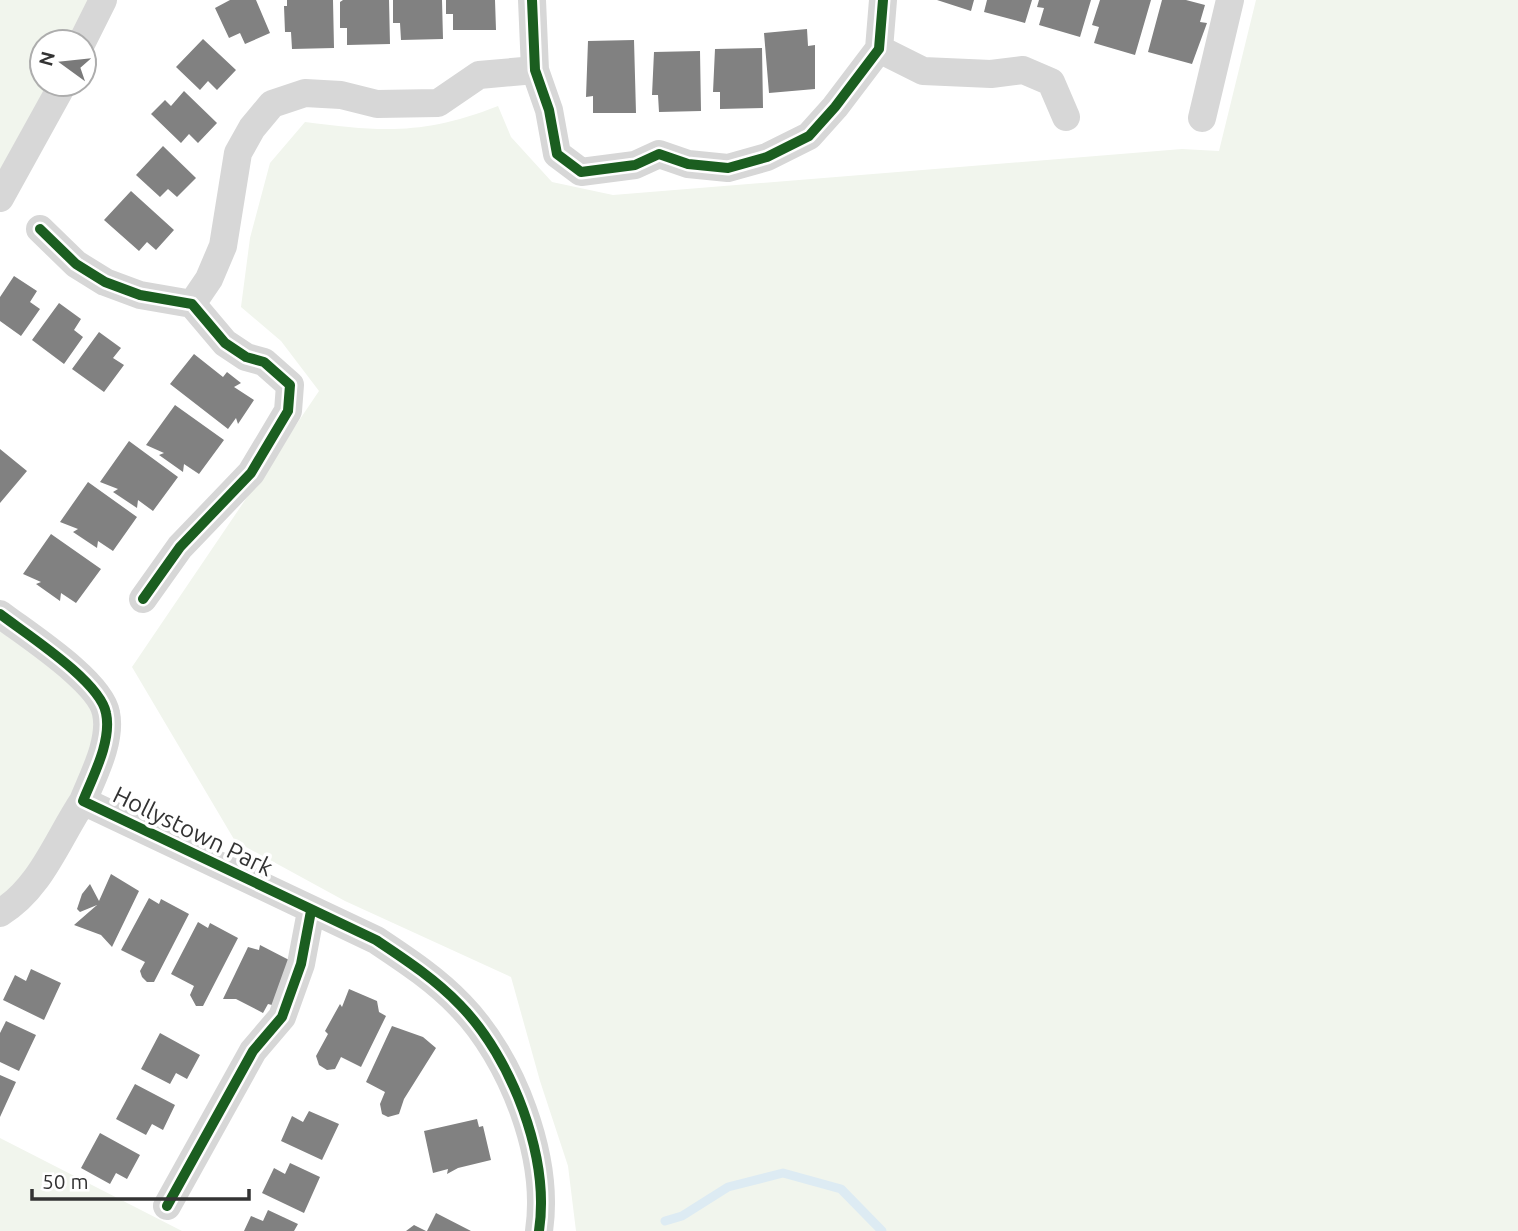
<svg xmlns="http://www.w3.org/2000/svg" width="1518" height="1231" font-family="Ubuntu,sans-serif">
	<rect width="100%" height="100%" fill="#fff"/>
	<path fill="#f1f5ed" d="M 0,0 L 98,0 L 77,42 L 42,42 L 42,84 L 57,84 L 0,194 Z
		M 1256,0 L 1518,0 L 1518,1231 L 576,1231 L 568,1166 L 540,1081 L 511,977 L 345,901 L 235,841 L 132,667 L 319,391 L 281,341 L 241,307 L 250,238 L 270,163 L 305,122 C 382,132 424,135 498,106 L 511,137 L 552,182 L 613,195 L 1182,149 L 1219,151 Z
		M 0,614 L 92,689 L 95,772 L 0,913 Z
		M 0,1138 L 182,1231 L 0,1231 Z"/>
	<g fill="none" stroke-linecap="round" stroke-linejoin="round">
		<path stroke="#ddebf3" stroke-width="9" d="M 665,1221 L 682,1216 L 728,1187 L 783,1173 L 841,1189 L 882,1231"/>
	</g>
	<path fill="#818181" d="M 230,0 L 256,0 L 270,33 L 245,44 L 240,33 L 229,38 L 215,8 Z
		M 287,0 L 333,0 L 334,48 L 292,49 L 291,32 L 285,32 L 284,6 L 287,6 Z
		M 343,0 L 389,0 L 390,44 L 347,45 L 347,28 L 340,28 L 340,2 Z
		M 393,0 L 442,0 L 443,39 L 401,40 L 400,23 L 393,23 Z
		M 446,0 L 495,0 L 496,30 L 453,30 L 453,14 L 446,14 Z
		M 937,0 L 974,0 L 971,11 Z
		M 987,0 L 1032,0 L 1025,23 L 984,12 Z
		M 1039,0 L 1091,0 L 1080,37 L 1039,25 L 1044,8 L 1037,7 Z
		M 1100,0 L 1151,0 L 1135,55 L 1094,43 L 1099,27 L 1092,25 Z
		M 1162,0 L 1186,0 L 1205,5 L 1200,22 L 1207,23 L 1192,64 L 1148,52 Z
		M 807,29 L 808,46 L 815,45 L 815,89 L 769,93 L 764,33 Z
		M 203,39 L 236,70 L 217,90 L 208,81 L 200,90 L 176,67 Z
		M 634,40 L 636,113 L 593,113 L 593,96 L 586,97 L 588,41 Z
		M 762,48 L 763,108 L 720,109 L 720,92 L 713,92 L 715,49 Z
		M 700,51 L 701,111 L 659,112 L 658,95 L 652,95 L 654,52 Z
		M 184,91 L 217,123 L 198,143 L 189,134 L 181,143 L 151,114 L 165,100 L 171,106 Z
		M 163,146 L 196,178 L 177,197 L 168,189 L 160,197 L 136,175 Z
		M 131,191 L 174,230 L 156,250 L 147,242 L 139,251 L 104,220 Z
		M 14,276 L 37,291 L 30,302 L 40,309 L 21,336 L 0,321 L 0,297 Z
		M 59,303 L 81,319 L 74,330 L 83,337 L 64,364 L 32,340 Z
		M 99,332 L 121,348 L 113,358 L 124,365 L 104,392 L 72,369 Z
		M 194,354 L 223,377 L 227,372 L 241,383 L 234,387 L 254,400 L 238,424 L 236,418 L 228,429 L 170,384 Z
		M 175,405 L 224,440 L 199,474 L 184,464 L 183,472 L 159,455 L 164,453 L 146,445 Z
		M 129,441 L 178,477 L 153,511 L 138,500 L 137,508 L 113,492 L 118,489 L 100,482 Z
		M 0,449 L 27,471 L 0,503 Z
		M 88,482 L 137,517 L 113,551 L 98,541 L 97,548 L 73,532 L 78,529 L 60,522 Z
		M 51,534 L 101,569 L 76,603 L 61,593 L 60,601 L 36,584 L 41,582 L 23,574 Z
		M 111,874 L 139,891 L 112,947 L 101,935 L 74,925 L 97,905 L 80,912 L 77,909 L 82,894 L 90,884 L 99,901 Z
		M 149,898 L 159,904 L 161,899 L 189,914 L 154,982 L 147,982 L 142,977 L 140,971 L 145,962 L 121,950 Z
		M 198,922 L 208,928 L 210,923 L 238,938 L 203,1006 L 196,1006 L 190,995 L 194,986 L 171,974 Z
		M 260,945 L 291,961 L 272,1005 L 268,1004 L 263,1013 L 236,999 L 223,999 L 248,947 L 259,950 Z
		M 31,969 L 61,983 L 44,1020 L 3,1000 L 15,975 L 26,981 Z
		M 349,989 L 377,1001 L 379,1012 L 386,1016 L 361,1067 L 341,1057 L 335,1069 L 327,1070 L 319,1065 L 316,1056 L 328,1034 L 325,1031 L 340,1004 L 342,1007 Z
		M 6,1021 L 36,1035 L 19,1071 L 0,1062 L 0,1033 Z
		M 392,1026 L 423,1037 L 436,1048 L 404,1099 L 399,1114 L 388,1117 L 382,1114 L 380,1104 L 385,1092 L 366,1082 Z
		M 160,1033 L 200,1055 L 187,1079 L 176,1073 L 170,1084 L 141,1069 Z
		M 0,1075 L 16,1082 L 0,1117 Z
		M 135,1084 L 175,1105 L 163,1130 L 152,1124 L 146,1135 L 116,1119 Z
		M 309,1111 L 339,1124 L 322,1160 L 281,1141 L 292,1116 L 303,1122 Z
		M 477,1119 L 479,1127 L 483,1126 L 491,1160 L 458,1168 L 447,1174 L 448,1169 L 433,1173 L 424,1131 Z
		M 100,1133 L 140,1155 L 127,1179 L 116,1173 L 110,1184 L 81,1168 Z
		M 290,1163 L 320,1177 L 304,1213 L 262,1193 L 274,1168 L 285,1174 Z
		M 268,1210 L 298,1224 L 294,1231 L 244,1231 L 251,1216 L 263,1221 Z
		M 436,1213 L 471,1231 L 427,1231 Z
		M 414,1225 L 426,1231 L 406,1231 Z"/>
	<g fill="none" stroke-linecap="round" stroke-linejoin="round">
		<path stroke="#d7d7d7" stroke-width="28" d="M 532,0 L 535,70 L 549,110 L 557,154 L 581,172 L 635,165 L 659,154 L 688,164 L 728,168 L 767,157 L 809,136 L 835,107 L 879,49 L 883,0
			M 82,42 L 103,0
			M 879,49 L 923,71 L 991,74 L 1023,70 L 1051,82 L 1066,117
			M 1202,118 L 1230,0
			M 0,198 L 63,84
			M 40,229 L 76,264 L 105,282 L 140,295 L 192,304 L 225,343 L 246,357 L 264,362 L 290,385 L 288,411 L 251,473 L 180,547 L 143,599
			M 192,304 L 209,279 L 223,246 L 238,153 L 252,128 L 272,104 L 305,93 L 341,95 L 377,104 L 438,103 L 479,75 L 535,70
			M 0,614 C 26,634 100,681 106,713 C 112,741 93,776 83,801 L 376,940 C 406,960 435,979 460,1005 C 512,1058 550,1157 539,1231
			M 0,913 C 41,888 57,840 83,801
			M 167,1206 L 253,1051 L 282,1017 L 301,964 L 311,911"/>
		<defs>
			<path id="cycleway" d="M 532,0 L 535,70 L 549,110 L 557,154 L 581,172 L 635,165 L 659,154 L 688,164 L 728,168 L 767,157 L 809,136 L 835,107 L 879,49 L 883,0
				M 40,229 L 76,264 L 105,282 L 140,295 L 192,304 L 225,343 L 246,357 L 264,362 L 290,385 L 288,411 L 251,473 L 180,547 L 143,599
				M 0,614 C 26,634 100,681 106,713 C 112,741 93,776 83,801 L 376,940 C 406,960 435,979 460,1005 C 512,1058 550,1157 539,1231
				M 167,1206 L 253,1051 L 282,1017 L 301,964 L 311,911"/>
		</defs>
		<use href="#cycleway" stroke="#fff" stroke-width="15"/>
		<use href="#cycleway" stroke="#1b5e20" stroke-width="10"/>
	</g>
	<g text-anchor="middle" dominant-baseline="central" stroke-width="7" stroke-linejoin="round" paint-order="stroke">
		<g font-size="24" fill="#333" stroke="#fff">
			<text transform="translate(193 831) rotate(26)">Hollystown Park</text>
		</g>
	</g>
	<g transform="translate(63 63) rotate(285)"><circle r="33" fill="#ffffff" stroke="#adadad" stroke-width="2"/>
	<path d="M0-5L12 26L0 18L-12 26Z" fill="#7a7a7a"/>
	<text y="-10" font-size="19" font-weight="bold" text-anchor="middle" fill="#333333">N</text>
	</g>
	<path d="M32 1189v10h217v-10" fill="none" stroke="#333333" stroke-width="3.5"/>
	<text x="42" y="1189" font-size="21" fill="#333333" stroke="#ffffff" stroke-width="5" paint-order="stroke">50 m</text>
</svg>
